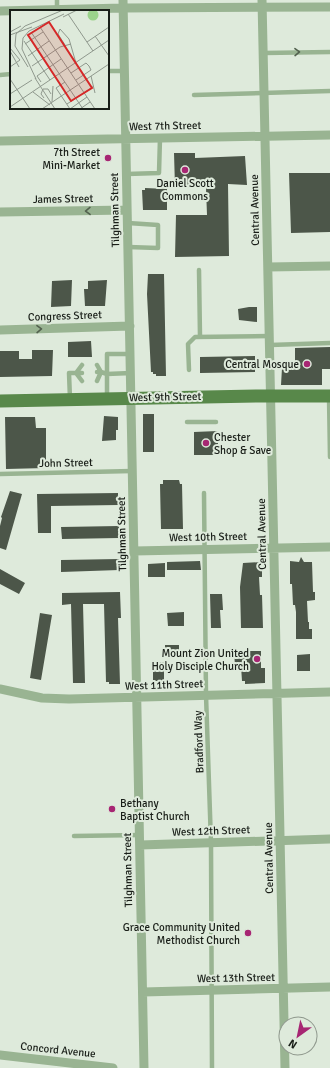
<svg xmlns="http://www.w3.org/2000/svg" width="330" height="1068" font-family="Signika,sans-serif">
	<rect width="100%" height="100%" fill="#deeadb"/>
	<path fill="#4c5649" d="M 174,153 L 195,153 L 195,158 L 245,156 L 247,185 L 228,184 L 229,256 L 175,257 L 176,215 L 207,215 L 206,188 L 175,187 Z
		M 289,173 L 330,173 L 330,232 L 291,233 Z
		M 145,188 L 167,189 L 167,210 L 143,210 L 142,190 L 145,190 Z
		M 148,274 L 164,274 L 166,376 L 156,376 L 156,374 L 153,374 L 153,372 L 151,372 L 147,294 Z
		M 72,280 L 71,306 L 51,307 L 52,281 Z
		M 107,280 L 105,306 L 85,306 L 84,289 L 88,289 L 88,281 Z
		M 249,307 L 257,307 L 257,322 L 239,320 L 238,309 Z
		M 91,341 L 92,357 L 68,357 L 68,342 Z
		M 330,347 L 330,369 L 322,369 L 322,385 L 281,385 L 282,368 L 295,366 L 295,348 Z
		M 32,350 L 53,350 L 52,376 L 0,377 L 0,351 L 19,351 L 19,359 L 32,359 Z
		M 255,356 L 255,372 L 200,373 L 200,357 Z
		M 143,414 L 154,414 L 154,452 L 143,452 Z
		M 104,416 L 118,417 L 118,430 L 116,430 L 116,440 L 102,441 Z
		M 5,417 L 35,417 L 36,428 L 46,428 L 46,468 L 6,469 Z
		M 218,431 L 218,455 L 194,455 L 194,432 Z
		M 163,480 L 179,480 L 180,484 L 182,484 L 183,529 L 161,529 L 160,484 L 163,484 Z
		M 10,491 L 22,494 L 6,550 L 0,548 L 0,526 L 2,518 L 1,517 Z
		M 118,493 L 118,505 L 51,506 L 51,533 L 38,533 L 37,494 Z
		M 119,526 L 119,538 L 62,539 L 61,527 Z
		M 301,557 L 304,562 L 312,562 L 313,592 L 315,592 L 315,600 L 307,601 L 308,622 L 309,622 L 309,629 L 312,629 L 312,639 L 296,639 L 296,612 L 295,605 L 293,605 L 292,584 L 290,584 L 290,561 L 299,562 Z
		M 119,559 L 119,570 L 61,572 L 61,560 Z
		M 200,561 L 201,570 L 167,570 L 167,562 Z
		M 262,562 L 262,577 L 259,577 L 260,595 L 262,595 L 263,628 L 241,628 L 240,587 L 243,563 Z
		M 165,563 L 165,577 L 148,577 L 148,564 Z
		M 0,569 L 25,583 L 19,594 L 0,584 Z
		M 120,592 L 121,618 L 118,618 L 120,684 L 109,684 L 109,682 L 106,682 L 104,604 L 83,604 L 85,683 L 73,683 L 71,604 L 62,605 L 62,593 Z
		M 210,594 L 222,594 L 223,610 L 220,610 L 221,628 L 211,628 Z
		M 184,612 L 184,626 L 168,626 L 167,613 Z
		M 40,613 L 52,615 L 41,680 L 30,678 Z
		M 165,645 L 179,645 L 179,654 L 165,654 Z
		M 234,651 L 261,651 L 261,668 L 265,668 L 265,683 L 245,684 L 245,681 L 242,681 L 241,666 L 235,666 Z
		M 310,654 L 310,671 L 297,671 L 297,655 Z
		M 153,662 L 164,662 L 164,681 L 153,681 Z"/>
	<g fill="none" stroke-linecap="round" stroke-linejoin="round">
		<path stroke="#99b492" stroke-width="4.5" d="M 57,0 L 57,9
			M 264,53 L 330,52
			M 108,71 L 124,71
			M 0,75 L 11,74
			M 194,95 L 330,91
			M 127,174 L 159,173 L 160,138
			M 128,223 L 158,225 L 158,248 L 128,247
			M 199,270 L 200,337
			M 270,345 L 330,343
			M 189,370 L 188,344 L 195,337 L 270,336
			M 97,372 L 101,372 L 97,365
			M 82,373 L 76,373 L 82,381
			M 97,381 L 101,372 L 107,374 L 131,373
			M 107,397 L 107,354 L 130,354
			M 329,397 L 330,457
			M 70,399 L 69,373 L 76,373 L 82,365
			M 187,422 L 216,422
			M 0,474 L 132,471
			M 204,493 L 206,695 L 211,843 L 212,1068
			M 74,836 L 140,835"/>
		<path stroke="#99b492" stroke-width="9" d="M 123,0 L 144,1068
			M 262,0 L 285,1068
			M 0,11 L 123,8 L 330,7
			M 0,141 L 330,135
			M 0,212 L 127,210
			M 268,267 L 330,266
			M 0,330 L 130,326
			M 134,551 L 330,547
			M 0,689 L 42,698 L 69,699 L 330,692
			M 140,845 L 330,839
			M 143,992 L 330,987
			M 0,1055 L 113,1068"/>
		<path stroke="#58884a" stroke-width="13" d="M 0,401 L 258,396 L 330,396"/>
	</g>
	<defs><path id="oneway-chevron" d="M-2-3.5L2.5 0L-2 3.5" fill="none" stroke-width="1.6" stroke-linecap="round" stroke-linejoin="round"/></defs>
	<g stroke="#53624f">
		<use href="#oneway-chevron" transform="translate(297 52) rotate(-1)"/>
		<use href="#oneway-chevron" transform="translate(88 211) rotate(179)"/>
		<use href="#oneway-chevron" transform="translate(39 329) rotate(-1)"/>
	</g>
	<g fill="#a72673" stroke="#deeadb" stroke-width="1.5">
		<circle cx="108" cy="158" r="4"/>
		<circle cx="185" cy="170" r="4"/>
		<circle cx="307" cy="364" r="4"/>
		<circle cx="206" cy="443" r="4"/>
		<circle cx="257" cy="659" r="4"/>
		<circle cx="112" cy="809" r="4"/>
		<circle cx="248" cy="933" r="4"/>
	</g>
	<g text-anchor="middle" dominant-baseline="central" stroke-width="4" stroke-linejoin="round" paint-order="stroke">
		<g font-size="11" fill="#191e18" stroke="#deeadb">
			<text transform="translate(165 126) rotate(-1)">West 7th Street</text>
			<text transform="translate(63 199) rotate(-1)">James Street</text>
			<text transform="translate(115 210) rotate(-91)">Tilghman Street</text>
			<text transform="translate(255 210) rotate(-91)">Central Avenue</text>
			<text transform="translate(65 316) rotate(-2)">Congress Street</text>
			<text transform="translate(165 397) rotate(-1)">West 9th Street</text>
			<text transform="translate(66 463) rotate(-1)">John Street</text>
			<text transform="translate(122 534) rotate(-91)">Tilghman Street</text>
			<text transform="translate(262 534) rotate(-91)">Central Avenue</text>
			<text transform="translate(208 537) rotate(-1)">West 10th Street</text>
			<text transform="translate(164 685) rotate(-2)">West 11th Street</text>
			<text transform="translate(199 742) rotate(-92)">Bradford Way</text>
			<text transform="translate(211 831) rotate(-2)">West 12th Street</text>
			<text transform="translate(269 858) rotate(-91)">Central Avenue</text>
			<text transform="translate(128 870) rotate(-91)">Tilghman Street</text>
			<text transform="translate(236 978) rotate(-1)">West 13th Street</text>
			<text transform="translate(58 1050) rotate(6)">Concord Avenue</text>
		</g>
		<g font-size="11" fill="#191e18" stroke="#deeadb" text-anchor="end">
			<text x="100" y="152">7th Street<tspan x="100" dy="13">Mini-Market</tspan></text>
			<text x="185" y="183" text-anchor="middle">Daniel Scott<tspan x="185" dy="13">Commons</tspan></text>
			<text x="299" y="364">Central Mosque</text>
			<text x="214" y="437" text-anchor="start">Chester<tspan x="214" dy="13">Shop &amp; Save</tspan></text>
			<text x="249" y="653">Mount Zion United<tspan x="249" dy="13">Holy Disciple Church</tspan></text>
			<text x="120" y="803" text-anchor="start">Bethany<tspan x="120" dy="13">Baptist Church</tspan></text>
			<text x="240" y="927">Grace Community United<tspan x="240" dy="13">Methodist Church</tspan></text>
		</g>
	</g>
	<g transform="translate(10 10)">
		<rect width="99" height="99" fill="#deeadb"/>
		<path d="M77.5 5a5.5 5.5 0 1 1 11 0a5.5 5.5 0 1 1-11 0Z" fill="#9bd38b"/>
		<path fill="none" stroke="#8f988d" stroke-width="1" d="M 58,4 L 83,41M 53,7 L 67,0M 30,17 L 85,99M 0,22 L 11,16M 21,22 L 73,99M 0,25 L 22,17M 85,26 L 99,46M 14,31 L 40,70M 77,32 L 99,17M 15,34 L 33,22M 55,35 L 48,24 L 50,19 L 59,29 L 66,53M 0,38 L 10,50 L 0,57M 0,41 L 9,57M 18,46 L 39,31M 22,56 L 50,37 L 61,34M 18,57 L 5,36 L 6,24 L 15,16 L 53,0M 61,63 L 76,53 L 79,56 L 81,60 L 66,70M 81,66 L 85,83M 25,68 L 45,99M 0,69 L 20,99M 26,69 L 12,39 L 13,28 L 19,21 L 54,4M 31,72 L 27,66 L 51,49M 55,72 L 46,78 L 60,99M 23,82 L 40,95M 0,84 L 22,70M 34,88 L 31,84 L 33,79 L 38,79 L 41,84M 42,92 L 43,76M 57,94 L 84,76M 0,97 L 99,30M 32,99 L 99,54M 60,99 L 77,87M 70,99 L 80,92"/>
		<path fill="#d62828" fill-opacity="0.15" stroke="#d62828" stroke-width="2" d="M 39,12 L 82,78 L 61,91 L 18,25 Z"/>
		<rect width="99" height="99" fill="none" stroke="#191e18" stroke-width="2"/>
	</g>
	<g transform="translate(298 1036) rotate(213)"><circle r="19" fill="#deeadb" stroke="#8f988d"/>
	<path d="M0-3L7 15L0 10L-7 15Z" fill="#a72673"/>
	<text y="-6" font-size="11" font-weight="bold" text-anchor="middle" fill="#191e18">N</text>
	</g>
</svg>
